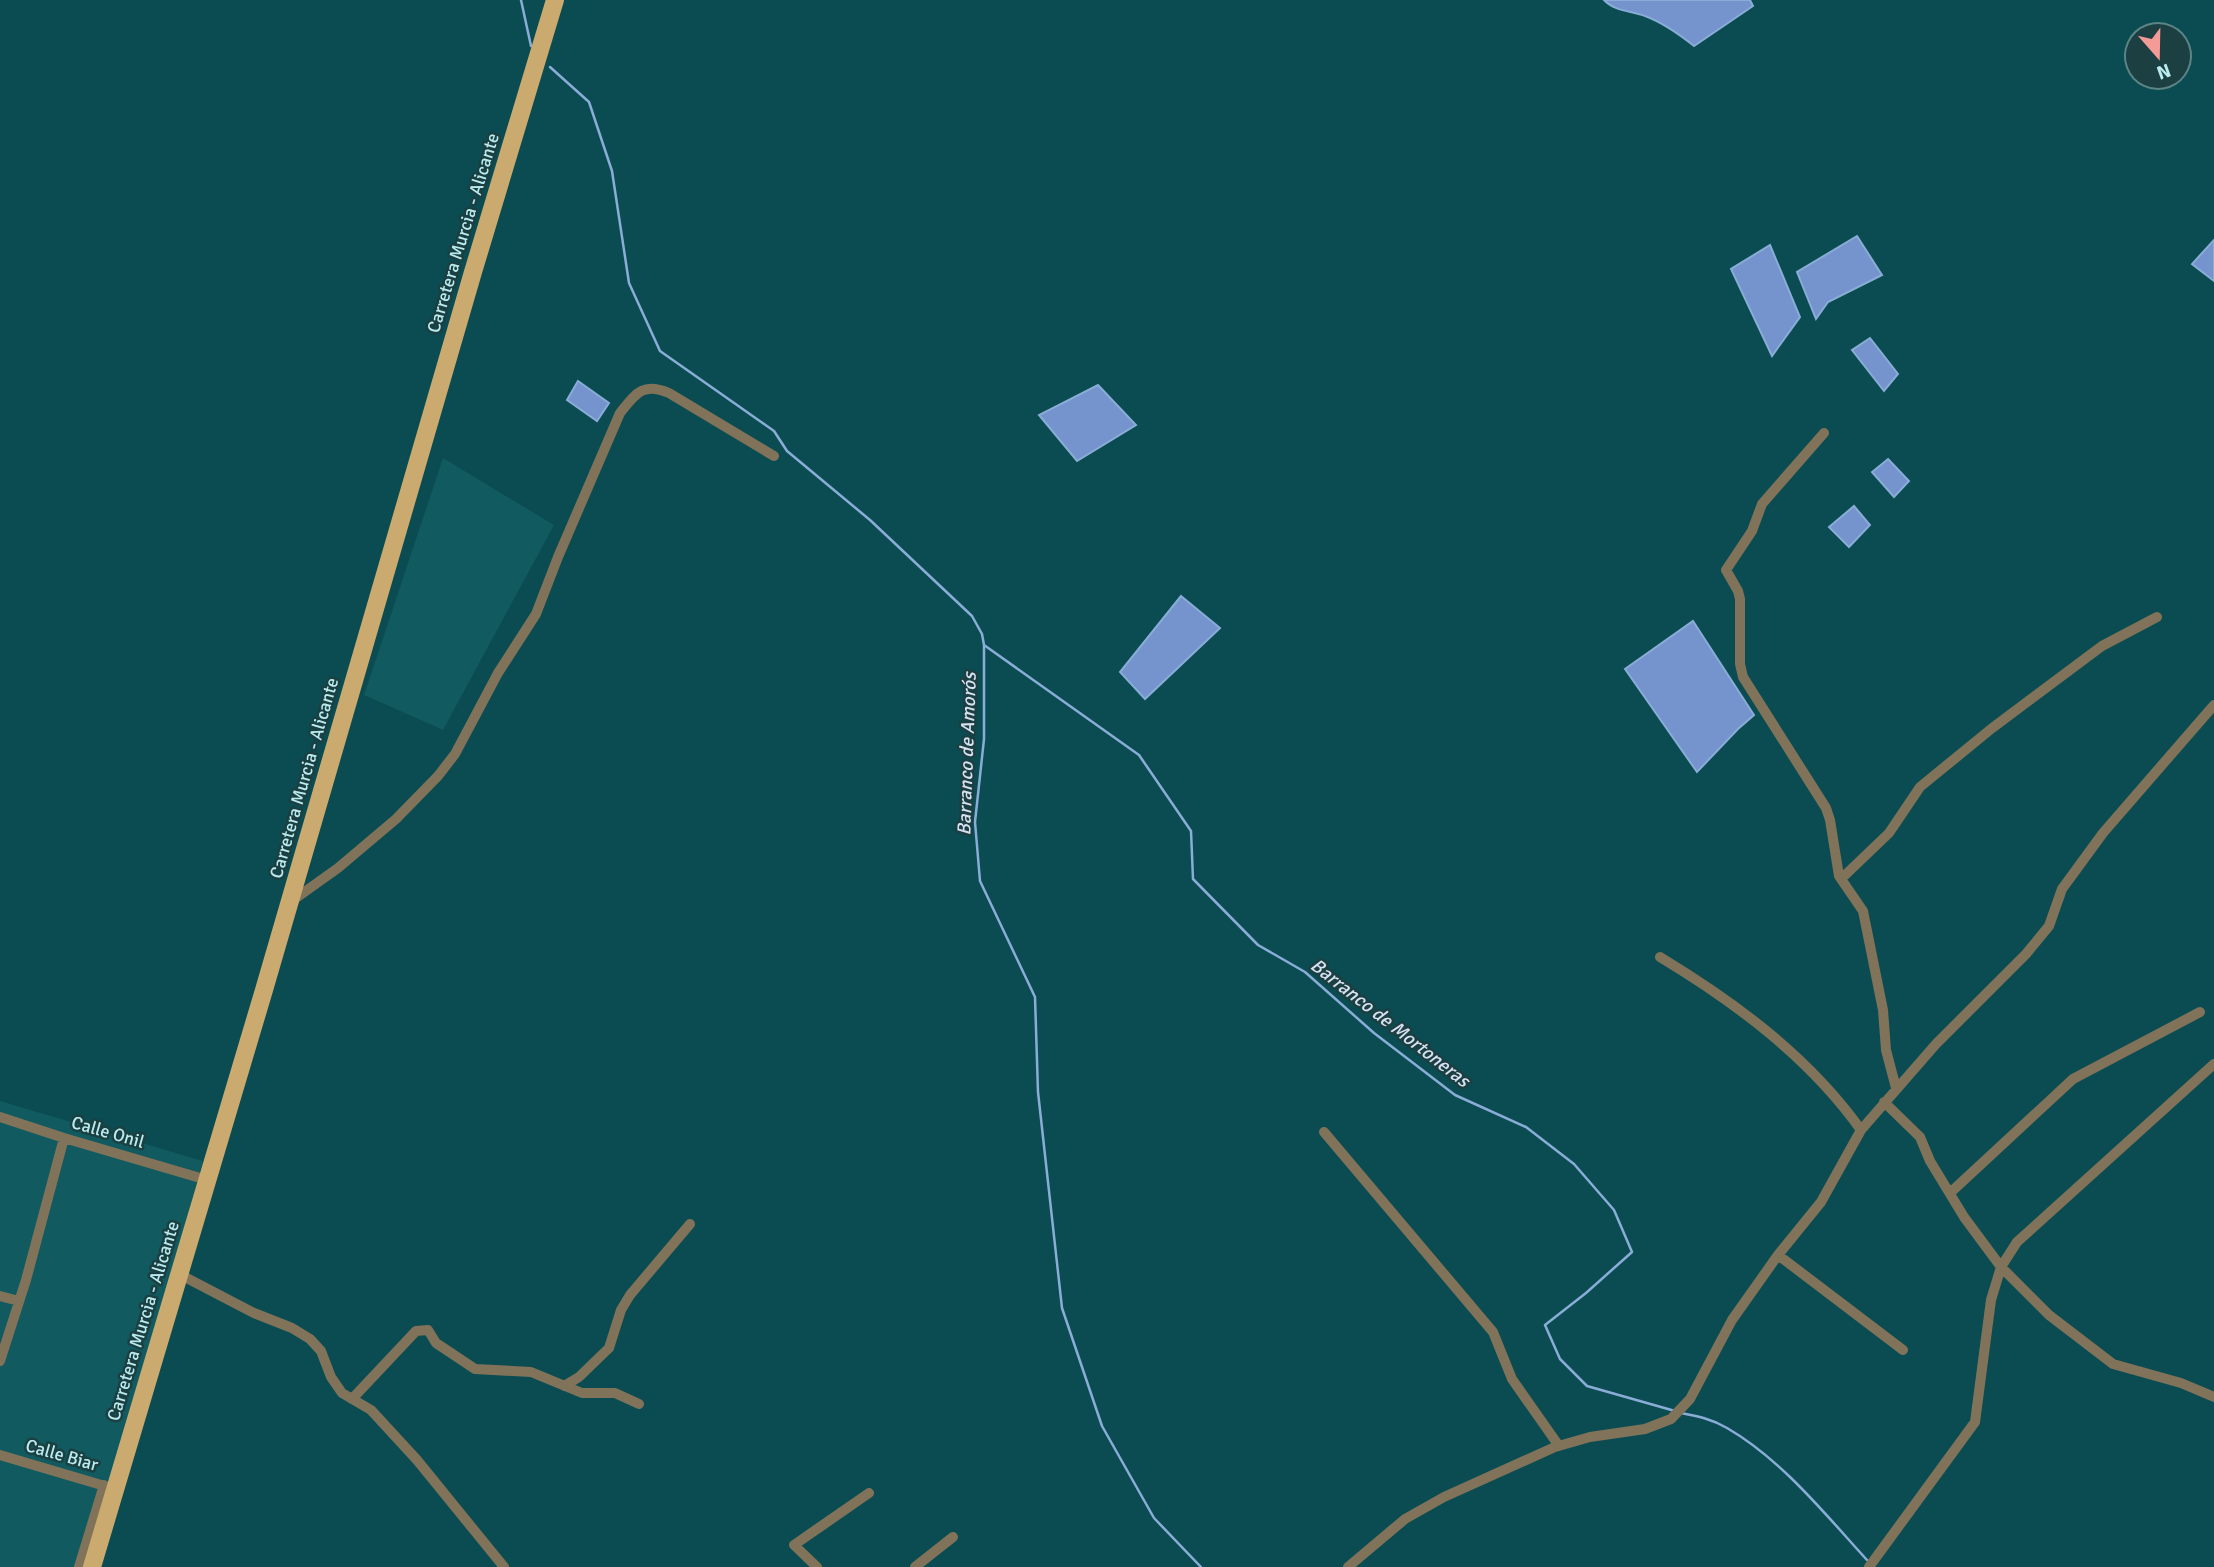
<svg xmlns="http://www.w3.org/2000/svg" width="2214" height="1567" font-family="Signika,sans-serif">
	<rect width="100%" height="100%" fill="#0a4c51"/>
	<path fill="#105a60" d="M 443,458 L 554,525 L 443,730 L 364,695 Z
		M 0,1101 L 203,1161 L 87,1567 L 0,1567 Z"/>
	<path fill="#7593cd" stroke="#89add7" stroke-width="2" d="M 1604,0 L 1750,0 L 1753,6 L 1694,46 C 1679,34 1664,23 1645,16 C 1631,11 1614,11 1604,0 Z
		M 1857,236 L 1882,275 L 1828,302 L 1816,319 L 1797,272 Z
		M 2214,240 L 2214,281 L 2192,264 Z
		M 1770,245 L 1800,317 L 1772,356 L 1731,269 Z
		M 1870,338 L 1898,374 L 1884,391 L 1852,350 Z
		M 578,381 L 609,403 L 597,421 L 567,400 Z
		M 1098,385 L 1136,425 L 1077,461 L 1039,415 Z
		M 1888,459 L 1909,481 L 1894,497 L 1872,472 Z
		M 1854,506 L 1870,525 L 1849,547 L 1829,527 Z
		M 1181,596 L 1220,628 L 1145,699 L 1120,672 Z
		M 1693,621 L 1754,715 L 1738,729 L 1697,772 L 1625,669 Z"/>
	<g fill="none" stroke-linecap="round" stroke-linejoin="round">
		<path stroke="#89add7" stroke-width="2.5" d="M 521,0 L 531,46
			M 550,67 L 589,102 L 612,171 L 629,283 L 660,351 L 774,431 L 787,451 L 870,520 L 972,616 L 982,634 L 984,645 L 984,739 L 975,822 L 980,881 L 1035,997 L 1038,1092 L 1062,1308 L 1102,1426 L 1154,1518 L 1201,1567
			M 984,645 L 1139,755 L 1191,831 L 1193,879 L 1258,945 L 1305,972 L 1374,1033 L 1455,1095 L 1526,1127 L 1574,1164 L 1614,1210 L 1632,1252 L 1586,1293 L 1545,1325 L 1560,1359 L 1587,1386 L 1675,1411
			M 1681,1413 C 1697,1416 1712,1419 1727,1428 C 1781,1459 1825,1514 1867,1560"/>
		<path stroke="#817359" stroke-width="10" d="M 1824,433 L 1762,504 L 1752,531 L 1726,570 L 1738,591 L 1740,599 L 1740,664 L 1743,677 L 1826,808 L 1830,820 L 1839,876 L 1863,911 L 1883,1010 L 1886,1050 L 1896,1088
			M 1841,879 L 1889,833 L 1920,787 L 1991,729 L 2102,646 L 2157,617
			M 289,903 L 338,868 L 396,819 L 438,776 L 455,754 L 498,673 L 536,614 L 558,557 L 620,413 C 636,393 643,382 669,393 L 774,456
			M 1660,957 C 1736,1003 1809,1057 1861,1130
			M 1884,1102 L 1920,1137 L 1930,1161 L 1964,1217 L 2001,1267 L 2049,1315 L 2113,1364 L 2181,1383 L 2214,1397
			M 0,1117 L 64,1138 L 207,1180
			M 1324,1132 L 1493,1332 L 1512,1379 L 1559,1446
			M 1950,1193 L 2073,1079 L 2200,1012
			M 1778,1255 L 1903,1350
			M 179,1274 L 254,1313 L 292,1328 L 310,1339 L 321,1351 L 331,1377 L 342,1393 L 371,1410 L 417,1460 L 504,1567
			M 0,1296 L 19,1301
			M 0,1361 L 26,1280 L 64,1138
			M 564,1386 L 579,1377 L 609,1348 L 621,1310 L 630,1295 L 690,1224
			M 352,1399 L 416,1331 L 428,1330 L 436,1343 L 475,1369 L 531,1372 L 582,1393 L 615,1393 L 639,1404
			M 0,1455 L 115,1489
			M 79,1567 L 104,1485
			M 817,1567 L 794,1545 L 869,1493
			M 915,1567 L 953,1537
			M 1348,1567 L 1405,1519 L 1444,1497 L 1555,1447 L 1590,1437 L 1645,1429 L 1671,1419 L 1690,1399 L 1732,1320 L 1778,1255 L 1821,1202 L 1861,1130 L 1936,1044 L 2026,954 L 2049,926 L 2062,889 L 2103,833 L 2214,705
			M 1869,1567 L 1975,1422 L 1991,1300 L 2001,1267 L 2017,1242 L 2214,1064"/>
		<path stroke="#caaa6e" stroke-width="18" d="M 92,1567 L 264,990 L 473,272 L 555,0"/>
	</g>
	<g text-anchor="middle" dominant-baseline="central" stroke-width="5" stroke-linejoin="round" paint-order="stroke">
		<g font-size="18" fill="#b9ebef" stroke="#1c3f42">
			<text transform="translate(463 233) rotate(-73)">Carretera Murcia - Alicante</text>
			<text transform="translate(304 778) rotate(-74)">Carretera Murcia - Alicante</text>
			<text transform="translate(108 1132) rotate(16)">Calle Onil</text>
			<text transform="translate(143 1321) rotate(-73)">Carretera Murcia - Alicante</text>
			<text transform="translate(62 1455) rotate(16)">Calle Biar</text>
		</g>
		<g font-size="19" font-style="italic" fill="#d8e1f2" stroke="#1c3f42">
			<text transform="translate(967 754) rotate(-88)">Barranco de Amorós</text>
			<text transform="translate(1390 1023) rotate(38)">Barranco de Mortoneras</text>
		</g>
	</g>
	<g transform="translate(2158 56) rotate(160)"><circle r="33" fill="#1c3f42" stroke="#5b8487" stroke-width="2"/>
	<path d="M0-5L12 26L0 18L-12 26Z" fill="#f59b97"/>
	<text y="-10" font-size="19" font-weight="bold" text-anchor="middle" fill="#b9ebef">N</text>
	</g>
</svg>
